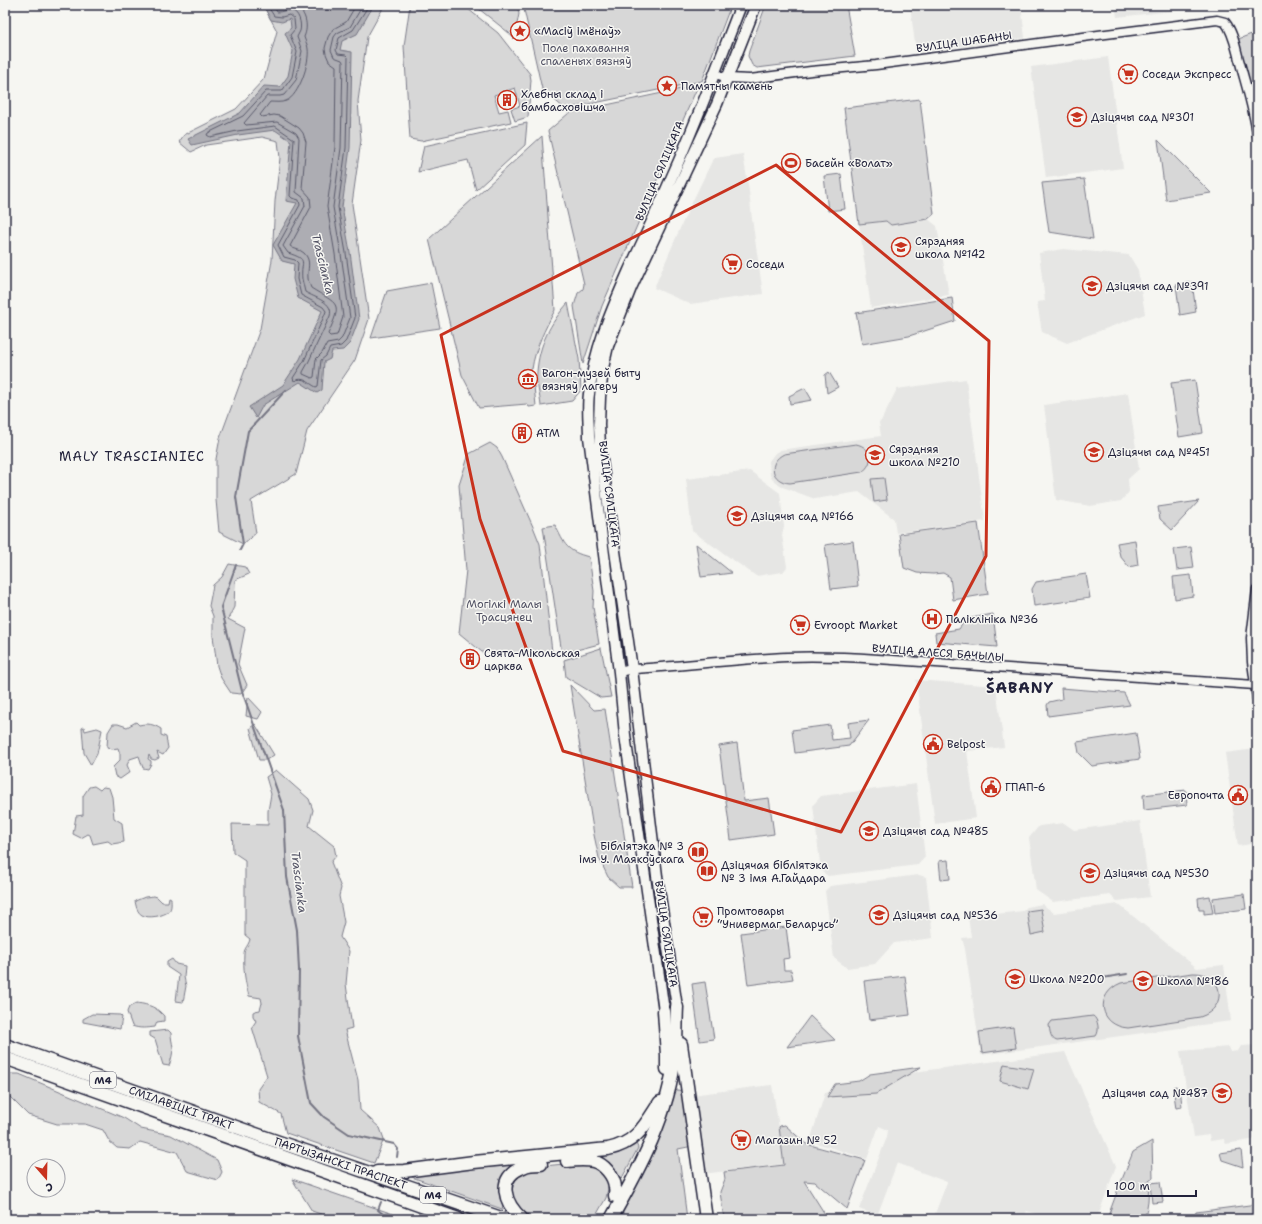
<svg xmlns="http://www.w3.org/2000/svg" width="1262" height="1224" font-family="'Shantell Sans',sans-serif">
	<rect width="100%" height="100%" fill="#f6f6f2"/>
	<filter id="ink" filterUnits="userSpaceOnUse"><feTurbulence type="fractalNoise" baseFrequency=".025" numOctaves="2"/><feDisplacementMap in="SourceGraphic" scale="8" xChannelSelector="R" yChannelSelector="G"/><feConvolveMatrix kernelMatrix="1 2 1 2 8 2 1 2 1" color-interpolation-filters="sRGB"/></filter>
	<g filter="url(#ink)">
		<path fill="#e6e6e4" d="M 910,5 L 1021,5 L 1025,38 L 916,52 Z
			M 1115,5 L 1220,5 L 1220,6 L 1117,17 Z
			M 1108,57 L 1123,168 L 1046,178 L 1031,67 Z
			M 743,154 L 749,191 L 752,219 L 763,294 L 690,304 L 654,288 L 685,217 L 712,161 L 715,158 Z
			M 928,219 L 937,226 L 949,295 L 871,308 L 859,224 L 886,221 L 891,225 Z
			M 1063,249 L 1129,255 L 1138,270 L 1145,314 L 1067,343 L 1042,332 L 1037,302 L 1045,301 L 1039,253 Z
			M 966,379 L 985,521 L 896,533 L 894,519 L 859,492 L 815,499 L 780,486 L 772,479 L 770,475 L 769,461 L 775,453 L 780,450 L 881,436 L 879,422 L 881,421 L 897,389 Z
			M 1128,393 L 1139,469 L 1128,479 L 1129,492 L 1121,501 L 1090,506 L 1056,500 L 1044,405 Z
			M 750,471 L 780,493 L 784,526 L 782,535 L 787,567 L 783,572 L 756,576 L 692,531 L 686,479 Z
			M 916,680 L 996,686 L 1004,747 L 967,751 L 976,818 L 935,824 Z
			M 1255,749 L 1257,753 L 1257,843 L 1238,846 L 1225,753 Z
			M 916,784 L 925,857 L 918,865 L 828,876 L 821,871 L 813,805 L 821,796 Z
			M 1140,821 L 1150,897 L 1117,901 L 1110,895 L 1053,902 L 1036,890 L 1029,838 L 1039,826 L 1064,823 L 1074,830 Z
			M 919,875 L 926,877 L 933,938 L 894,943 L 875,964 L 847,968 L 834,958 L 825,891 L 830,886 Z
			M 1042,904 L 1054,913 L 1118,904 L 1197,968 L 1224,965 L 1231,1021 L 981,1055 L 965,949 L 962,938 L 971,937 L 968,917 L 1023,911 L 1027,907 Z
			M 1257,1045 L 1257,1139 L 1225,1144 L 1224,1139 L 1210,1141 L 1209,1135 L 1194,1137 L 1180,1051 L 1229,1047 L 1231,1052 L 1238,1051 L 1241,1046 Z
			M 1065,1052 L 1116,1166 L 1097,1219 L 1049,1219 L 1027,1211 L 1023,1219 L 933,1219 L 947,1182 L 897,1163 L 877,1216 L 859,1209 L 887,1137 L 888,1130 L 879,1126 L 867,1159 L 810,1141 L 825,1093 L 921,1071 Z
			M 772,1085 L 785,1164 L 702,1174 L 691,1095 Z"/>
		<path fill="#d7d7d7" stroke="#7c7c89" d="M 263,5 L 382,5 L 382,10 L 367,37 L 358,101 L 361,140 L 352,204 L 369,319 L 355,360 L 307,431 L 296,474 L 251,501 L 256,533 L 243,544 L 219,532 L 216,500 L 216,459 L 220,438 L 260,329 L 272,260 L 275,201 L 280,158 L 278,141 L 262,137 L 206,145 L 191,152 L 179,142 L 184,135 L 236,109 L 264,79 L 277,31 Z
			M 410,5 L 463,5 L 498,33 L 530,74 L 531,80 L 528,117 L 515,121 L 511,109 L 520,106 L 515,88 L 494,95 L 499,112 L 508,110 L 511,122 L 421,141 L 410,139 L 404,46 Z
			M 474,5 L 517,5 L 519,14 L 514,39 L 509,33 Z
			M 523,5 L 731,5 L 702,81 L 565,109 L 542,89 Z
			M 766,5 L 846,5 L 855,56 L 757,68 L 752,65 L 748,56 L 749,51 Z
			M 1254,33 L 1257,42 L 1257,113 L 1254,99 L 1236,40 Z
			M 695,86 L 697,88 L 602,306 L 583,364 L 574,306 L 578,293 L 583,289 L 584,284 L 548,131 L 569,113 Z
			M 920,99 L 934,214 L 928,219 L 891,225 L 886,221 L 859,224 L 844,108 Z
			M 527,123 L 525,145 L 476,190 L 468,160 L 418,172 L 424,146 Z
			M 542,136 L 555,310 C 545,329 535,348 532,369 L 524,371 L 527,388 L 534,386 L 536,406 L 529,407 L 527,404 L 479,408 L 462,375 L 429,239 Z
			M 1158,140 L 1211,193 L 1166,200 Z
			M 841,174 L 845,209 L 828,211 L 824,176 Z
			M 1084,179 L 1093,239 L 1049,232 L 1042,183 Z
			M 1192,282 L 1196,312 L 1180,315 L 1176,285 Z
			M 431,283 L 440,328 L 371,338 L 387,291 Z
			M 952,298 L 955,321 L 909,336 L 862,344 L 856,313 Z
			M 568,303 L 579,359 L 581,390 L 572,401 L 541,406 C 540,395 536,383 537,372 C 539,345 550,323 568,303 Z
			M 829,372 L 838,387 L 827,393 L 825,375 Z
			M 1195,380 L 1203,433 L 1179,437 L 1171,383 Z
			M 805,388 L 812,400 L 790,404 L 789,396 Z
			M 490,443 L 497,448 L 502,457 L 534,529 L 540,544 L 552,652 L 525,654 L 482,652 L 459,633 L 466,570 L 459,485 L 469,454 Z
			M 856,444 C 872,447 875,463 862,472 L 790,483 C 771,482 767,462 784,454 Z
			M 884,478 L 887,500 L 874,502 L 871,479 Z
			M 1199,501 L 1172,530 L 1160,519 L 1158,507 Z
			M 978,523 L 988,594 L 953,600 L 950,577 L 943,573 L 933,574 L 917,573 L 904,568 L 899,534 Z
			M 555,525 C 565,545 566,551 589,557 L 594,591 L 593,607 L 599,644 L 562,654 L 543,527 Z
			M 1135,540 L 1138,565 L 1129,567 L 1120,556 L 1117,543 Z
			M 853,541 L 858,586 L 831,589 L 825,545 Z
			M 696,544 L 732,573 L 701,577 Z
			M 1191,547 L 1194,568 L 1177,570 L 1174,549 Z
			M 229,564 L 245,567 L 249,574 L 235,580 L 234,607 L 228,619 L 245,628 L 238,664 L 247,685 L 241,694 L 231,693 L 221,678 L 217,666 L 213,636 L 213,616 L 209,606 L 213,585 L 222,577 Z
			M 1086,574 L 1090,598 L 1034,606 L 1032,589 L 1036,582 Z
			M 1191,575 L 1193,596 L 1175,599 L 1173,577 Z
			M 993,614 L 997,647 L 936,642 L 935,633 L 959,629 L 966,619 Z
			M 601,648 L 611,697 L 601,698 L 566,677 L 564,660 Z
			M 570,685 L 594,710 L 605,709 L 632,887 L 619,887 L 608,877 L 599,858 L 594,835 Z
			M 1061,688 L 1124,693 L 1130,705 L 1048,716 L 1047,705 L 1049,702 L 1062,699 Z
			M 248,697 L 262,712 L 258,719 L 246,716 Z
			M 869,720 L 849,746 L 795,753 L 792,730 L 830,725 L 832,740 L 850,738 L 848,723 Z
			M 136,722 L 139,725 C 148,723 153,724 161,729 L 161,735 L 166,737 L 168,748 L 163,755 L 157,752 L 159,758 L 155,760 L 151,759 L 149,755 L 148,759 L 151,761 L 151,764 L 148,769 L 143,768 L 139,756 L 130,759 L 127,765 L 130,772 L 120,779 L 115,776 L 113,767 L 120,760 L 120,754 L 118,748 L 112,749 L 107,747 L 108,732 L 113,724 L 118,724 L 127,727 Z
			M 255,724 L 274,755 L 266,760 L 259,760 L 250,728 Z
			M 84,727 L 85,731 L 97,728 L 102,730 L 97,754 L 91,765 L 84,753 L 82,728 Z
			M 1136,733 L 1140,759 L 1092,766 L 1079,753 L 1077,742 Z
			M 737,743 L 744,801 L 769,798 L 774,834 L 731,840 L 719,746 Z
			M 276,770 L 309,799 L 313,810 L 309,826 L 334,846 L 336,856 L 331,862 L 341,888 L 339,896 L 344,922 L 340,937 L 349,951 L 346,984 L 352,1028 L 345,1030 L 358,1080 L 360,1110 L 380,1128 L 384,1139 L 374,1163 L 286,1133 L 281,1114 L 259,1102 L 258,1089 L 267,1076 L 252,1027 L 256,1021 L 253,1016 L 253,1012 L 255,1011 L 260,1010 L 262,1003 L 261,998 L 249,996 C 245,982 243,968 244,954 C 244,948 249,945 250,939 L 245,935 L 245,860 L 233,852 L 232,824 L 268,825 L 268,811 L 271,794 L 266,777 Z
			M 94,786 L 100,790 L 103,787 L 109,788 L 112,797 L 114,818 L 122,823 L 124,842 L 112,844 L 108,841 L 93,844 L 90,835 L 88,834 L 81,838 L 73,834 L 76,816 L 83,815 L 83,796 L 89,787 Z
			M 1186,790 L 1187,805 L 1144,810 L 1143,795 Z
			M 948,860 L 950,879 L 941,880 L 939,861 Z
			M 1244,894 L 1246,909 L 1215,913 L 1213,898 Z
			M 154,896 L 157,897 L 162,902 L 168,902 L 169,897 L 171,898 C 171,902 172,908 169,911 C 164,916 148,919 142,915 C 137,912 136,906 135,901 L 145,897 Z
			M 1210,896 L 1213,913 L 1204,914 L 1204,910 L 1199,910 L 1198,898 Z
			M 1041,909 L 1045,932 L 1031,935 L 1027,911 Z
			M 786,927 L 790,958 L 783,959 L 784,970 L 791,970 L 793,979 L 748,985 L 741,933 Z
			M 172,959 L 176,964 L 185,966 L 184,977 L 186,986 L 183,1002 L 176,1001 L 179,975 L 167,967 L 167,962 Z
			M 1193,973 C 1224,972 1229,1008 1200,1017 L 1128,1028 C 1099,1026 1094,994 1121,983 Z
			M 905,976 L 910,1015 L 869,1020 L 864,981 Z
			M 705,982 L 714,1039 L 700,1041 L 692,984 Z
			M 137,1003 C 150,1005 156,1007 164,1016 L 164,1021 L 157,1022 L 155,1027 C 147,1028 140,1029 132,1026 L 127,1012 L 129,1007 Z
			M 92,1014 L 120,1015 L 122,1017 L 120,1029 L 83,1022 L 83,1019 Z
			M 810,1016 L 835,1040 L 787,1047 Z
			M 1093,1016 C 1098,1019 1100,1031 1096,1036 L 1057,1041 C 1050,1039 1050,1031 1049,1025 L 1052,1021 Z
			M 1013,1027 L 1016,1048 L 982,1053 L 979,1032 Z
			M 168,1030 L 171,1033 C 171,1038 172,1042 173,1047 C 173,1054 171,1060 169,1066 L 163,1065 L 155,1039 L 150,1036 L 150,1032 Z
			M 1004,1064 L 1034,1069 L 1028,1089 L 1000,1081 Z
			M 921,1067 L 876,1094 L 827,1097 L 835,1084 L 859,1081 L 870,1074 Z
			M 5,1074 L 19,1074 L 124,1118 L 141,1129 L 171,1135 L 217,1160 L 222,1172 L 218,1180 L 187,1171 L 177,1152 L 140,1142 L 130,1149 L 117,1148 L 109,1141 L 103,1130 L 85,1124 L 57,1124 L 28,1115 L 5,1092 Z
			M 1176,1086 C 1182,1090 1181,1100 1182,1107 L 1176,1108 L 1173,1087 Z
			M 677,1090 L 684,1091 L 691,1144 L 688,1147 L 678,1149 L 687,1219 L 618,1219 L 652,1153 L 672,1096 Z
			M 785,1125 L 806,1144 L 865,1160 L 847,1209 L 815,1182 L 804,1181 L 828,1219 L 724,1219 L 720,1192 L 725,1179 L 724,1172 L 784,1165 L 779,1127 L 780,1126 Z
			M 1152,1141 L 1153,1178 L 1149,1181 L 1148,1201 L 1145,1219 L 1107,1219 L 1117,1192 L 1133,1152 Z
			M 634,1143 L 636,1143 L 638,1148 L 622,1178 L 621,1179 L 615,1171 L 578,1158 C 597,1156 620,1158 634,1143 Z
			M 1241,1150 L 1243,1167 L 1222,1160 L 1220,1153 Z
			M 525,1161 L 500,1185 L 500,1198 L 503,1206 L 502,1209 L 406,1175 Z
			M 573,1163 L 585,1165 L 601,1170 L 609,1184 L 606,1198 L 594,1219 L 537,1219 L 520,1212 L 513,1205 L 509,1184 L 512,1179 L 535,1167 Z
			M 292,1179 L 393,1214 L 395,1219 L 334,1219 L 312,1211 Z
			M 1160,1182 L 1163,1202 L 1152,1203 L 1150,1183 Z
			M 438,1202 L 491,1219 L 480,1219 L 439,1204 Z
			M 1257,1204 L 1257,1219 L 1194,1219 L 1196,1212 Z"/>
		<path fill="#adadb3" stroke="#757583" d="M 263,5 L 372,5 L 371,10 L 357,34 L 342,41 L 340,50 L 352,52 L 350,148 L 342,207 L 350,252 L 359,319 L 350,343 L 343,350 L 332,351 L 330,359 L 324,362 L 322,390 L 317,393 L 300,382 L 263,405 L 256,418 L 249,407 L 283,385 L 300,359 L 322,311 L 298,298 L 293,279 L 294,264 L 282,261 L 273,245 L 297,203 L 286,201 L 291,141 L 275,130 L 238,135 L 192,145 L 188,139 L 240,113 L 264,86 L 280,87 L 288,76 L 293,51 L 285,33 L 291,28 L 290,19 L 282,22 L 271,20 Z"/>
		<g fill="none" stroke-linecap="round" stroke-linejoin="round">
			<path stroke="#5a5a6b" stroke-width="1" d="M 267,5 L 274,16 L 282,17 L 289,15 L 294,19 L 295,29 L 290,35 L 297,52 L 292,77 L 282,91 L 266,91 L 243,116 L 208,133 L 207,135 L 210,137 L 237,131 L 275,126 L 294,139 L 290,196 L 292,198 L 299,200 L 300,205 L 278,245 L 284,257 L 295,260 L 298,263 L 297,279 L 301,295 L 323,307 L 326,311 L 325,314 L 304,361 L 293,378 L 294,381 C 304,376 308,383 316,387 L 318,386 L 321,360 L 326,356 L 330,348 L 341,346 L 346,341 L 355,318 L 346,253 L 338,207 L 346,148 L 348,57 L 346,55 L 338,54 L 336,50 L 339,38 L 353,30 L 367,8 L 368,5
				M 273,5 L 277,12 C 282,12 285,10 290,10 C 299,11 302,24 300,31 C 299,33 298,35 297,37 L 302,51 L 296,80 L 284,95 L 280,96 L 267,96 L 244,123 L 246,125 L 277,122 L 296,133 L 299,138 L 296,192 L 304,198 L 305,206 L 283,246 L 288,253 C 310,260 300,261 302,279 C 303,283 304,288 305,292 C 315,298 334,302 330,316 L 308,363 L 303,372 L 303,374 L 312,378 L 314,377 L 316,359 L 322,353 L 327,344 L 338,342 L 342,338 L 350,318 L 341,254 L 333,207 L 341,148 L 343,62 L 342,60 L 334,57 L 331,50 L 334,37 L 337,33 L 350,27 L 363,5
				M 294,5 C 306,11 309,26 304,37 C 305,41 308,45 308,49 C 310,62 299,96 286,101 C 281,103 275,102 270,102 L 260,115 L 262,117 L 274,115 L 280,116 L 299,128 L 303,133 L 306,142 L 302,188 L 310,197 L 311,207 L 290,246 C 294,250 300,249 304,253 C 312,261 307,269 308,278 C 308,281 310,285 311,288 C 338,305 343,301 328,334 L 330,336 L 337,335 L 343,317 L 335,254 L 327,207 L 335,147 L 336,66 L 329,61 L 326,54 L 325,48 L 328,37 L 333,29 L 346,22 L 356,5"/>
			<path stroke="#757583" stroke-width="2" d="M 240,550 L 243,544 L 236,497 L 248,431 L 286,390
				M 236,565 L 221,607 L 242,691 L 284,810 L 287,877 L 297,930 L 299,970 L 298,1036 L 311,1103 L 324,1117 L 349,1134 L 394,1144 L 398,1149 L 397,1157
				M 1096,979 L 1127,974
				M 381,1202 L 378,1210 L 384,1215 L 395,1219"/>
			<defs>
				<path id="minor" d="M 715,74 L 728,78 L 750,79 L 811,71 L 876,65 L 1098,35 L 1217,20 L 1225,22 C 1234,33 1236,50 1240,63 C 1246,86 1254,110 1257,135
					M 1257,589 L 1251,638 L 1252,662 L 1257,699
					M 619,672 L 632,669 C 684,666 735,659 787,657 C 817,656 848,657 878,659 L 1255,685"/>
				<path id="major" d="M 677,1007 L 657,876 L 632,669 L 600,447 L 599,424 L 600,397 L 603,368 L 608,346 L 631,288 L 717,104 L 756,5
					M 664,1011 L 625,735 L 619,672 L 589,437 C 589,423 587,408 589,394 C 594,349 612,309 630,268 C 645,237 659,206 673,174 C 698,119 719,61 741,5"/>
				<g id="highway">
					<path d="M 664,1011 L 667,1055 L 667,1069"/>
					<path d="M 681,1044 L 706,1219"/>
					<path id="s1" d="M 5,1045 L 267,1138 L 504,1219"/>
					<path d="M 5,1058 L 458,1219"/>
					<path d="M 567,1161 C 575,1160 585,1159 593,1161 C 604,1164 614,1176 615,1187 C 616,1190 615,1193 615,1196"/>
					<path d="M 377,1172 L 404,1171 L 474,1162 L 608,1149 C 637,1143 645,1125 660,1102"/>
					<path d="M 522,1219 C 505,1204 495,1178 523,1167 C 528,1164 535,1164 541,1164"/>
					<path d="M 611,1219 C 640,1168 669,1114 675,1055 C 677,1039 676,1023 677,1007"/>
				</g>
			</defs>
			<use href="#minor" stroke="#22223b" stroke-width="11"/>
			<use href="#major" stroke="#22223b" stroke-width="13"/>
			<use href="#highway" stroke="#22223b" stroke-width="15"/>
			<use href="#minor" stroke="#f6f6f2" stroke-width="8"/>
			<use href="#major" stroke="#f6f6f2" stroke-width="10"/>
			<use href="#highway" stroke="#f6f6f2" stroke-width="12"/>
			<defs>
				<path id="rail" d="M 1255,5 L 1257,9"/>
			</defs>
			<use href="#rail" stroke="#22223b" stroke-width="3.5"/>
			<use href="#rail" stroke="#f6f6f2" stroke-width="2" stroke-dasharray="6" stroke-linecap="butt"/>
		</g>
	</g>
	<path fill="none" stroke="#c8321e" stroke-width="3" stroke-linejoin="round" d="M 776,165 L 989,341 L 986,556 L 841,832 L 563,751 L 480,519 L 441,335 Z"/>
	<defs>
		<symbol id="sight-ring" viewBox="-11 -11 22 22"><circle r="9.5" fill="#f6f6f2" stroke="#c8321e" stroke-width="1.5"/><path d="M0-6L1.8-2.2L6-1.7L2.9 1.2L3.7 5.4L0 3.3L-3.7 5.4L-2.9 1.2L-6-1.7L-1.8-2.2Z" fill="#c8321e"/></symbol>
		<symbol id="supermarket-ring" viewBox="-11 -11 22 22"><circle r="9.5" fill="#f6f6f2" stroke="#c8321e" stroke-width="1.5"/><path d="M-6-5.5h2.5l.6 2H6L4.5 2H-2.5L-4.4-4H-6ZM-1.5 3.2a1.3 1.3 0 1 0 .1 0ZM3 3.2a1.3 1.3 0 1 0 .1 0Z" fill="#c8321e"/></symbol>
		<symbol id="building-ring" viewBox="-11 -11 22 22"><circle r="9.5" fill="#f6f6f2" stroke="#c8321e" stroke-width="1.5"/><path d="M-4-6H4V6H1V3H-1V6H-4ZM-2.5-4.3h1.7v1.8h-1.7ZM.8-4.3h1.7v1.8H.8ZM-2.5-1h1.7V.8h-1.7ZM.8-1h1.7V.8H.8Z" fill="#c8321e"/></symbol>
		<symbol id="school-ring" viewBox="-11 -11 22 22"><circle r="9.5" fill="#f6f6f2" stroke="#c8321e" stroke-width="1.5"/><path d="M0-5L7-2L0 1L-7-2ZM-4 1L0 2.5L4 1V4Q0 6-4 4Z" fill="#c8321e"/></symbol>
		<symbol id="stadium-ring" viewBox="-11 -11 22 22"><circle r="9.5" fill="#f6f6f2" stroke="#c8321e" stroke-width="1.5"/><path d="M0-5a6.5 5 0 1 0 0 10a6.5 5 0 1 0 0-10ZM-3.5-1.8h7v3.6h-7Z" fill="#c8321e"/></symbol>
		<symbol id="museum-ring" viewBox="-11 -11 22 22"><circle r="9.5" fill="#f6f6f2" stroke="#c8321e" stroke-width="1.5"/><path d="M0-6L6-3V-2H-6V-3ZM-5-1h2V3h-2ZM-1-1h2V3h-2ZM3-1h2V3H3ZM-6 4H6V6H-6Z" fill="#c8321e"/></symbol>
		<symbol id="hospital-ring" viewBox="-11 -11 22 22"><circle r="9.5" fill="#f6f6f2" stroke="#c8321e" stroke-width="1.5"/><path d="M-5-5h3v3.5h4V-5h3V5h-3V1.5h-4V5h-3Z" fill="#c8321e"/></symbol>
		<symbol id="civic-ring" viewBox="-11 -11 22 22"><circle r="9.5" fill="#f6f6f2" stroke="#c8321e" stroke-width="1.5"/><path d="M-.6-6.5H3V-4.5H.6V-3L4-1V1h2V6H-6V1h2V-1L-.6-3ZM-1.2 2.5V6h2.4V2.5Z" fill="#c8321e"/></symbol>
		<symbol id="library-ring" viewBox="-11 -11 22 22"><circle r="9.5" fill="#f6f6f2" stroke="#c8321e" stroke-width="1.5"/><path d="M-6-4Q-3-5.5-.7-3.5V5Q-3 3-6 4ZM6-4Q3-5.5 .7-3.5V5Q3 3 6 4Z" fill="#c8321e"/></symbol>
	</defs>
	<g fill-rule="evenodd">
		<use href="#sight-ring" x="509" y="20" width="22" height="22"/>
		<use href="#supermarket-ring" x="1117" y="63" width="22" height="22"/>
		<use href="#sight-ring" x="656" y="75" width="22" height="22"/>
		<use href="#building-ring" x="496" y="89" width="22" height="22"/>
		<use href="#school-ring" x="1066" y="106" width="22" height="22"/>
		<use href="#stadium-ring" x="780" y="152" width="22" height="22"/>
		<use href="#school-ring" x="890" y="236" width="22" height="22"/>
		<use href="#supermarket-ring" x="721" y="253" width="22" height="22"/>
		<use href="#school-ring" x="1081" y="275" width="22" height="22"/>
		<use href="#museum-ring" x="517" y="368" width="22" height="22"/>
		<use href="#building-ring" x="511" y="422" width="22" height="22"/>
		<use href="#school-ring" x="1083" y="441" width="22" height="22"/>
		<use href="#school-ring" x="864" y="444" width="22" height="22"/>
		<use href="#school-ring" x="726" y="505" width="22" height="22"/>
		<use href="#hospital-ring" x="921" y="608" width="22" height="22"/>
		<use href="#supermarket-ring" x="789" y="614" width="22" height="22"/>
		<use href="#building-ring" x="459" y="648" width="22" height="22"/>
		<use href="#civic-ring" x="922" y="733" width="22" height="22"/>
		<use href="#civic-ring" x="980" y="776" width="22" height="22"/>
		<use href="#civic-ring" x="1227" y="784" width="22" height="22"/>
		<use href="#school-ring" x="858" y="820" width="22" height="22"/>
		<use href="#library-ring" x="687" y="841" width="22" height="22"/>
		<use href="#library-ring" x="696" y="860" width="22" height="22"/>
		<use href="#school-ring" x="1079" y="862" width="22" height="22"/>
		<use href="#school-ring" x="868" y="904" width="22" height="22"/>
		<use href="#supermarket-ring" x="692" y="906" width="22" height="22"/>
		<use href="#school-ring" x="1004" y="968" width="22" height="22"/>
		<use href="#school-ring" x="1132" y="970" width="22" height="22"/>
		<use href="#school-ring" x="1211" y="1082" width="22" height="22"/>
		<use href="#supermarket-ring" x="730" y="1129" width="22" height="22"/>
	</g>
	<g text-anchor="middle" dominant-baseline="central" stroke-width="3" stroke-linejoin="round" paint-order="stroke">
		<g fill="#f6f6f2" stroke="#626272" stroke-width="1">
			<rect x="90" y="1072" width="26" height="16" rx="3"/>
			<rect x="420" y="1187" width="26" height="16" rx="3"/>
		</g>
		<g font-size="10" font-weight="bold" fill="#22223b">
			<text x="103" y="1080">М4</text>
			<text x="433" y="1195">М4</text>
		</g>
		<g font-size="11" fill="#22223b" stroke="#f6f6f2" text-anchor="start">
			<text x="534" y="31">«Масіў імёнаў»</text>
			<text x="1142" y="74">Соседи Экспресс</text>
			<text x="681" y="86">Памятны камень</text>
			<text x="521" y="94">Хлебны склад і<tspan x="521" dy="13">бамбасховішча</tspan></text>
			<text x="1091" y="117">Дзіцячы сад №301</text>
			<text x="805" y="163">Басейн «Волат»</text>
			<text x="915" y="241">Сярэдняя<tspan x="915" dy="13">школа №142</tspan></text>
			<text x="746" y="264">Соседи</text>
			<text x="1106" y="286">Дзіцячы сад №391</text>
			<text x="542" y="373">Вагон-музей быту<tspan x="542" dy="13">вязняў лагеру</tspan></text>
			<text x="536" y="433">АТМ</text>
			<text x="889" y="449">Сярэдняя<tspan x="889" dy="13">школа №210</tspan></text>
			<text x="1108" y="452">Дзіцячы сад №451</text>
			<text x="751" y="516">Дзіцячы сад №166</text>
			<text x="946" y="619">Паліклініка №36</text>
			<text x="814" y="625">Evroopt Market</text>
			<text x="484" y="653">Свята-Мікольская<tspan x="484" dy="13">царква</tspan></text>
			<text x="947" y="744">Belpost</text>
			<text x="1005" y="787">ГПАП-6</text>
			<text x="1224" y="795" text-anchor="end">Европочта</text>
			<text x="883" y="831">Дзіцячы сад №485</text>
			<text x="684" y="846" text-anchor="end">Бібліятэка № 3<tspan x="684" dy="13">імя У. Маякоўскага</tspan></text>
			<text x="721" y="865">Дзіцячая бібліятэка<tspan x="721" dy="13">№ 3 імя А.Гайдара</tspan></text>
			<text x="1104" y="873">Дзіцячы сад №530</text>
			<text x="717" y="911">Промтовары<tspan x="717" dy="13">“Универмаг Беларусь”</tspan></text>
			<text x="893" y="915">Дзіцячы сад №536</text>
			<text x="1029" y="979">Школа №200</text>
			<text x="1157" y="981">Школа №186</text>
			<text x="1208" y="1093" text-anchor="end">Дзіцячы сад №487</text>
			<text x="755" y="1140">Магазин № 52</text>
		</g>
		<g font-size="11" fill="#22223b" stroke="#f6f6f2">
			<text transform="translate(964 42) rotate(-8)">ВУЛІЦА ШАБАНЫ</text>
			<text transform="translate(660 171) rotate(-67)">ВУЛІЦА СЯЛІЦКАГА</text>
			<text transform="translate(609 494) rotate(83)">ВУЛІЦА СЯЛІЦКАГА</text>
			<text transform="translate(938 653) rotate(4)">ВУЛІЦА АЛЕСЯ БАЧЫЛЫ</text>
			<text transform="translate(666 934) rotate(82)">ВУЛІЦА СЯЛІЦКАГА</text>
			<text stroke="none"><textPath href="#s1" startOffset="187">СМІЛАВІЦКІ ТРАКТ</textPath></text>
			<text stroke="none"><textPath href="#s1" startOffset="356">ПАРТЫЗАНСКІ ПРАСПЕКТ</textPath></text>
		</g>
		<g font-size="11" fill="#4f4f62" stroke="#f6f6f2">
			<text x="586" y="48">Поле пахавання<tspan x="586" dy="13">спаленых вязняў</tspan></text>
			<text x="504" y="604">Могілкі Малы<tspan x="504" dy="13">Трасцянец</tspan></text>
		</g>
		<g font-size="12" font-style="italic" fill="#535365" stroke="#f6f6f2">
			<text transform="translate(323 264) rotate(76)">Trascianka</text>
			<text transform="translate(299 882) rotate(83)">Trascianka</text>
		</g>
		<g font-size="13" letter-spacing="1" fill="#22223b" stroke="#f6f6f2">
			<text x="132" y="456">MALY TRASCIANIEC</text>
		</g>
		<g font-size="15" font-weight="bold" letter-spacing="1" fill="#22223b" stroke="#f6f6f2">
			<text x="1020" y="688">ŠABANY</text>
		</g>
	</g>
	<rect width="1262" height="1224" fill="none" stroke="#f6f6f2" stroke-width="20"/>
	<rect x="10" y="10" width="1242" height="1204" fill="none" stroke="#22223b" stroke-width="1.5" filter="url(#ink)"/>
	<g transform="translate(46 1178) rotate(160)"><circle r="19" fill="#f6f6f2" stroke="#a1a1a9"/>
	<path d="M0-3L7 15L0 10L-7 15Z" fill="#c8321e"/>
	<text y="-6" font-size="11" font-weight="bold" text-anchor="middle" fill="#22223b">С</text>
	</g>
	<path d="M1108 1190v6h88v-6" fill="none" stroke="#22223b" stroke-width="2"/>
	<text x="1114" y="1190" font-size="12" fill="#22223b" stroke="#f6f6f2" stroke-width="3" paint-order="stroke">100 m</text>
</svg>
